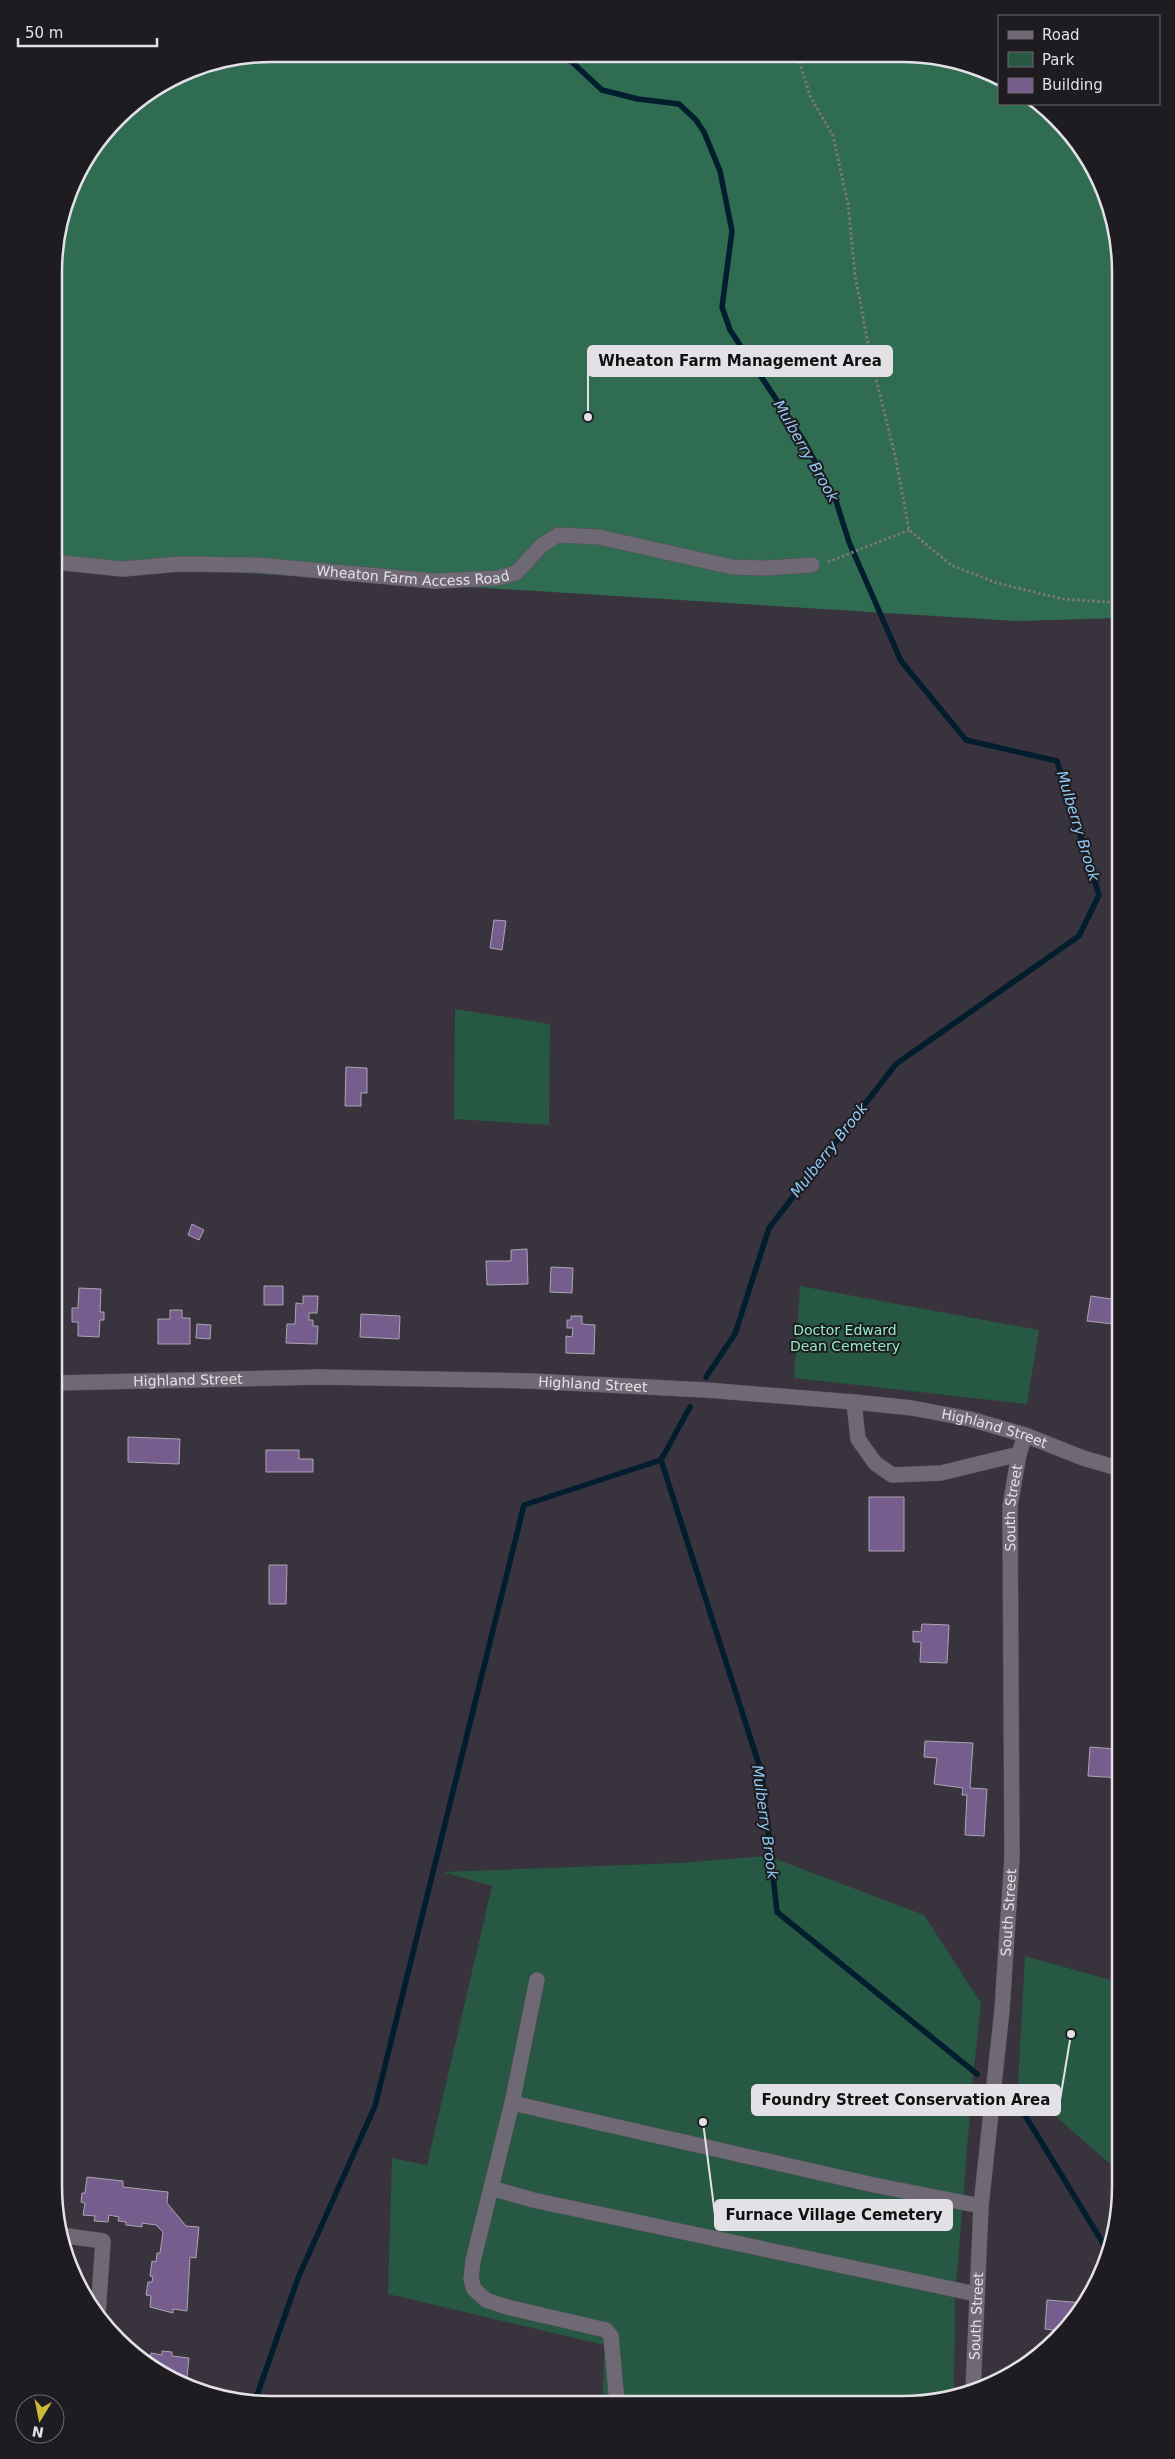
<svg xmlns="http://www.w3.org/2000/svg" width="1175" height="2459" font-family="'DejaVu Sans',sans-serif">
	<rect width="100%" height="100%" fill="#38333d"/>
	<path fill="#265843" d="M 455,1009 L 550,1024 L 549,1125 L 454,1119 Z
		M 800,1286 L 1039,1330 L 1027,1404 L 794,1378 Z
		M 768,1856 L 924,1915 L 981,2003 L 972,2087 L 955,2299 L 954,2398 L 902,2405 L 603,2403 L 604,2345 L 388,2294 L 392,2158 L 427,2165 L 492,1886 L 443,1872 L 679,1863 Z
		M 1025,1956 L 1121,1983 L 1121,2173 L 1018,2084 Z"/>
	<path fill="#2f6c52" d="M 273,54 L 945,58 L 999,76 L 999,104 L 1040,104 L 1047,108 L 1085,151 L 1114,216 L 1121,273 L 1121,618 L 1015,621 L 54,561 L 54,258 L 76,176 L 128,108 L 189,70 Z"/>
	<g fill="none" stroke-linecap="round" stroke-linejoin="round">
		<path stroke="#021d2d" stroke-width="5.5" d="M 561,56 L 572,62 L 602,90 L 638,99 L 679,104 L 696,120 L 704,132 L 720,171 L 732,231 L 722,307 L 730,330 L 804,441 L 836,501 L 849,542 L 901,661 L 966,740 L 1057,761 L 1099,895 L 1079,936 L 896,1064 L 769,1228 L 735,1334 L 706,1377
			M 690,1407 L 661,1460 L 762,1774 L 777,1912 L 977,2074
			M 1009,2089 L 1109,2253
			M 255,2401 L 298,2278 L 375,2106 L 524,1505 L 661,1460"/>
	</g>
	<path fill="#755e8d" stroke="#aba5b1" d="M 494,920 L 506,921 L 502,950 L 490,948 Z
		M 346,1067 L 367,1068 L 367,1093 L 361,1093 L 361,1106 L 345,1106 Z
		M 192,1224 L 204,1230 L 199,1240 L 188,1235 Z
		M 527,1249 L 528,1284 L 487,1285 L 486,1261 L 511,1261 L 511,1250 Z
		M 551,1267 L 573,1268 L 572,1293 L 550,1292 Z
		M 264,1286 L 283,1286 L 283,1305 L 264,1305 Z
		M 79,1288 L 101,1289 L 100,1312 L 104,1312 L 104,1320 L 100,1320 L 99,1337 L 78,1336 L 78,1322 L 72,1322 L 72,1308 L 78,1308 Z
		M 1120,1288 L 1121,1325 L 1087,1321 L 1091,1296 L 1118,1300 Z
		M 303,1296 L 318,1296 L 317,1313 L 309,1313 L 309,1320 L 313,1320 L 313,1326 L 318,1326 L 317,1344 L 286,1343 L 287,1324 L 295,1324 L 296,1303 L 303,1304 Z
		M 170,1310 L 182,1310 L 182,1318 L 190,1318 L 190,1344 L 158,1344 L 158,1319 L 170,1319 Z
		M 361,1314 L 400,1316 L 399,1339 L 360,1337 Z
		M 571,1316 L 582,1316 L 582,1324 L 595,1325 L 594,1354 L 566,1353 L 566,1336 L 572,1337 L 573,1328 L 567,1328 L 567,1320 L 571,1320 Z
		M 197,1324 L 211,1325 L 210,1339 L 196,1338 Z
		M 128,1437 L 180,1439 L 179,1464 L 128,1462 Z
		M 266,1450 L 299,1450 L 299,1459 L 313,1459 L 313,1472 L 266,1472 Z
		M 869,1497 L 904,1497 L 904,1551 L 869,1551 Z
		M 1121,1536 L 1121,1570 L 1112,1568 Z
		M 269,1565 L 287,1565 L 286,1604 L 269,1604 Z
		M 922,1624 L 949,1625 L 947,1663 L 920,1662 L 921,1642 L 913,1642 L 913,1631 L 921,1632 Z
		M 925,1741 L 973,1743 L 970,1788 L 987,1789 L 984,1836 L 965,1835 L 967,1795 L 962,1795 L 963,1788 L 934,1784 L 937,1758 L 924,1757 Z
		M 1090,1747 L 1115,1749 L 1115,1763 L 1121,1763 L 1121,1778 L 1088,1776 Z
		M 87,2177 L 123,2181 L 123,2187 L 168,2192 L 167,2203 L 186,2226 L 199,2227 L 196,2258 L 190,2257 L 187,2311 L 173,2309 L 173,2313 L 150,2307 L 151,2296 L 146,2295 L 148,2282 L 152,2282 L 153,2277 L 150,2276 L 152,2261 L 156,2262 L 157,2253 L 160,2253 L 163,2232 L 156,2225 L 142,2223 L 142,2227 L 126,2225 L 126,2222 L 118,2221 L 119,2217 L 109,2215 L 108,2222 L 94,2221 L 95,2216 L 83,2215 L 85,2203 L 81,2202 L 82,2193 L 85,2193 Z
		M 1047,2300 L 1085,2303 L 1076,2320 L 1052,2342 L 1053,2330 L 1045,2329 Z
		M 162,2351 L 172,2352 L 172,2356 L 189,2358 L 186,2386 L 176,2383 L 149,2365 L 151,2353 L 162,2355 Z"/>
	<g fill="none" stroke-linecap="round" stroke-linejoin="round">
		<defs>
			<g id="minor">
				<path id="s1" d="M 54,562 L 123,569 L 179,564 L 258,565 L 434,581 L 498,578 L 516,573 L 542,545 L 558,535 L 599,537 L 732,567 L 768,568 L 812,565"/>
				<path id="s2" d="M 54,1383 L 319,1377 L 530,1381 L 706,1390 L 854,1402 L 912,1408 L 970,1419 L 1025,1435 L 1083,1458 L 1121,1469"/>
				<path d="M 854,1402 L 858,1439 L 875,1463 L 892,1475 L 941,1473 L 1019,1454"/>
				<path d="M 512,2103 L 537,1980"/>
				<path d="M 491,2188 L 512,2103 L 874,2185 L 981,2206"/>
				<path d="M 60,2235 L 103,2241 L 98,2314"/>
				<path id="s3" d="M 973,2392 L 981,2206 L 1002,2010 L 1012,1858 L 1010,1506 L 1019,1454 L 1025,1435"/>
				<path d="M 617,2403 L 611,2336 L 606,2330 L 507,2307 L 486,2300 L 474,2289 L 471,2279 L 473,2261 L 491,2188 L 533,2200 L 976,2294"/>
			</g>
		</defs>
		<use href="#minor" stroke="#56525a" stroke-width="16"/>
		<path stroke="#7a757e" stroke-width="3" stroke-dasharray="2.5 2.5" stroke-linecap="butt" d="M 798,57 L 810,96 L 833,136 L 848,204 L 855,275 L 871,359 L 895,455 L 909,530 L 951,565 L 997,583 L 1063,599 L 1121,603
			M 828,562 L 909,530"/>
		<use href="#minor" stroke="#6e6974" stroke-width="15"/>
	</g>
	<g text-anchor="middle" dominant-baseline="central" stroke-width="4" stroke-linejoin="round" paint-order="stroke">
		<g font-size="14" fill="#e3e0e6" stroke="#1e1c21">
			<text stroke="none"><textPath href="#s1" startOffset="360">Wheaton Farm Access Road</textPath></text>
			<text stroke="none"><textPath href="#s2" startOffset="134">Highland Street</textPath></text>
			<text stroke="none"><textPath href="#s2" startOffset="539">Highland Street</textPath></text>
			<text stroke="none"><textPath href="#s2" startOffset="944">Highland Street</textPath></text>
			<text stroke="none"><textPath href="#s3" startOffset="886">South Street</textPath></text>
			<text stroke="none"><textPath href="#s3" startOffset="481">South Street</textPath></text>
			<text stroke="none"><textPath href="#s3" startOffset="76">South Street</textPath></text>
		</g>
		<g font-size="14" fill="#90ebc1" stroke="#1e1c21">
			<text x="845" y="1330">Doctor Edward<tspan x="845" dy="16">Dean Cemetery</tspan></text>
		</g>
		<g font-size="15" font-style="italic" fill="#8fcaf4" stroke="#1e1c21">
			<text transform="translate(806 451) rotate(60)">Mulberry Brook</text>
			<text transform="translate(1078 826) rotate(73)">Mulberry Brook</text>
			<text transform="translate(829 1150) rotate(-52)">Mulberry Brook</text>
			<text transform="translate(765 1822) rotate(82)">Mulberry Brook</text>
		</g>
	</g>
	<path d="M0 0H1175V2459H0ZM272 62H902A210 210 0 0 1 1112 272V2186A210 210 0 0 1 902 2396H272A210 210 0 0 1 62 2186V272A210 210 0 0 1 272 62Z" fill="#1e1c21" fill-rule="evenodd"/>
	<path fill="none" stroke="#e3e0e6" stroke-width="2.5" d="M272 62H902A210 210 0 0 1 1112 272V2186A210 210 0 0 1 902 2396H272A210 210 0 0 1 62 2186V272A210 210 0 0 1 272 62Z"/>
	<path fill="none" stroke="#e3e0e6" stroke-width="2" d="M588 417L588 361M1071 2034L1060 2100M703 2122L715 2215"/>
	<g fill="#e3e0e6" stroke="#1e1c21" stroke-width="2">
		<circle cx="588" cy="417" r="5"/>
		<circle cx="1071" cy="2034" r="5"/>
		<circle cx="703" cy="2122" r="5"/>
	</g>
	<g fill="#e3e0e6" stroke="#e3e0e6" stroke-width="2">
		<rect x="588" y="346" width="304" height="30" rx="5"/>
		<rect x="752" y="2085" width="308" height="30" rx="5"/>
		<rect x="715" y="2200" width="237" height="30" rx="5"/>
	</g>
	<g font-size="15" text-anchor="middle" font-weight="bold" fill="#111">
		<text x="740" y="366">Wheaton Farm Management Area</text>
		<text x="906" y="2105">Foundry Street Conservation Area</text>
		<text x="834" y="2220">Furnace Village Cemetery</text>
	</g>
	<rect x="998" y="15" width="162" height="90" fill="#1e1c21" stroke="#6d6a70"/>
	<rect x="1008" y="31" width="25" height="8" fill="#6e6974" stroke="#6d6a70"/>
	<text x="1042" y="40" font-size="15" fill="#e3e0e6">Road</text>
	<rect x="1008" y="52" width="25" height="15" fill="#265843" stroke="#6d6a70"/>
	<text x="1042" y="65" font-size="15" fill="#e3e0e6">Park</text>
	<rect x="1008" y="78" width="25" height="15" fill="#755e8d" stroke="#6d6a70"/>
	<text x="1042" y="90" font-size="15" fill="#e3e0e6">Building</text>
	<g transform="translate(40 2419) rotate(190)"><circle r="24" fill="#1e1c21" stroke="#6d6a70"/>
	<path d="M0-4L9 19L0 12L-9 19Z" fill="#cdb938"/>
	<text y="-8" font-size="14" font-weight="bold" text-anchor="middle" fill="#e3e0e6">N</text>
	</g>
	<path d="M18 38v8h139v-8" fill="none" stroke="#e3e0e6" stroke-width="2.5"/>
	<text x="25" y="38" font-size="15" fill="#e3e0e6" stroke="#1e1c21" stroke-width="4" paint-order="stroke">50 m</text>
</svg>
